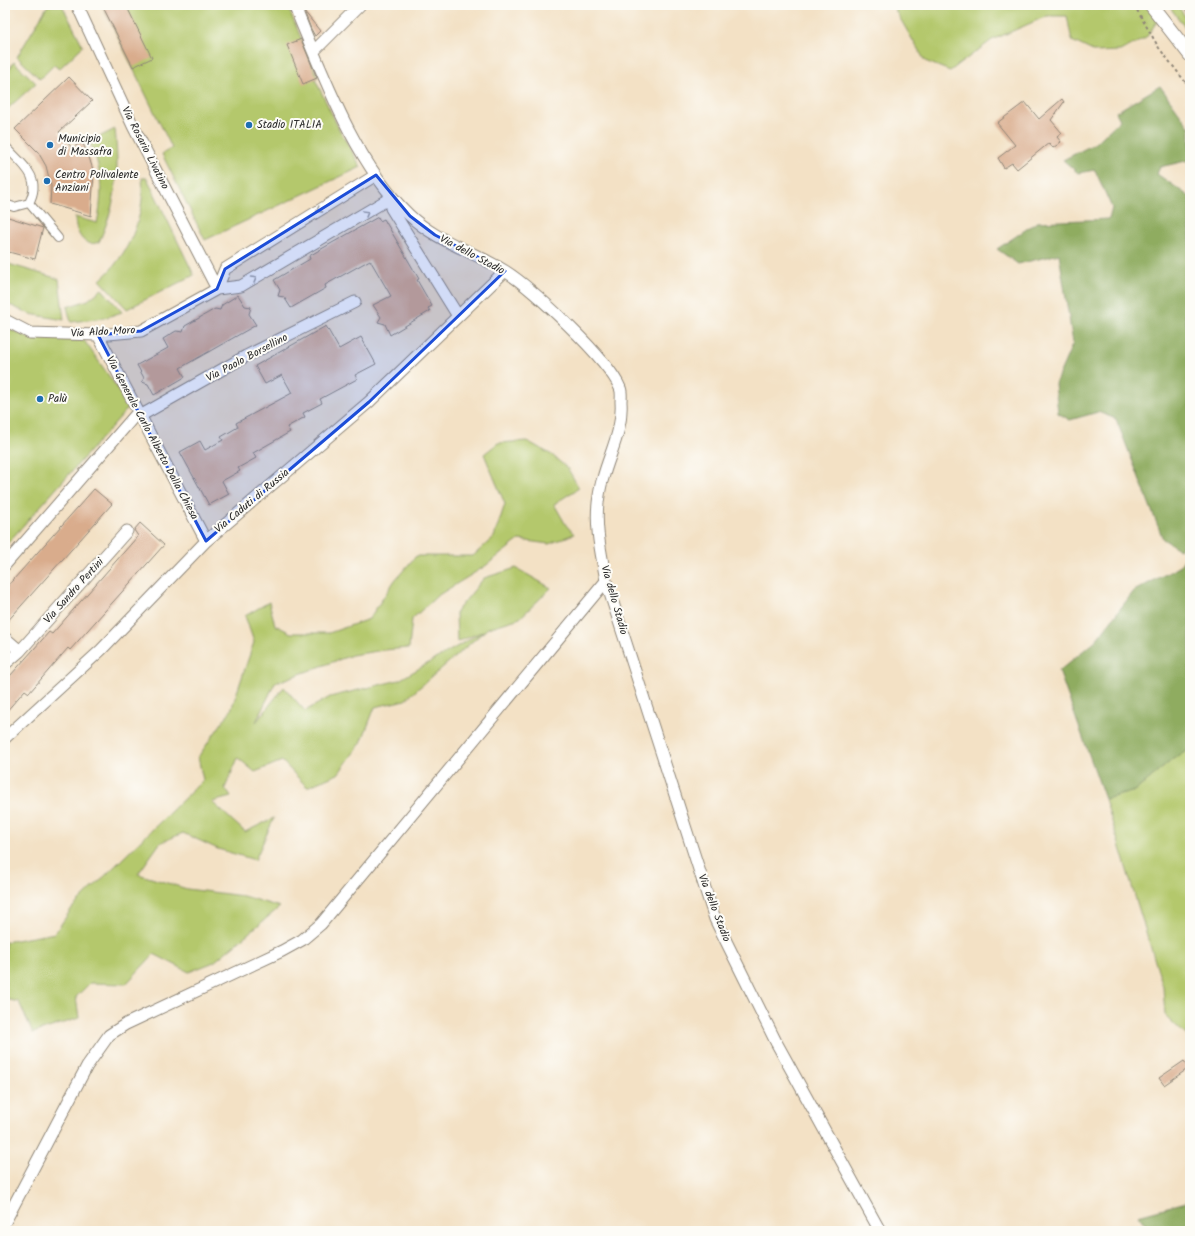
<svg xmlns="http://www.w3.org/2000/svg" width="1195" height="1236" font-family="Kalam,sans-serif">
	<rect width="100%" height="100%" fill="#fdfcf7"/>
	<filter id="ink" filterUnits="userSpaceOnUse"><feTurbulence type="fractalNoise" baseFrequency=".025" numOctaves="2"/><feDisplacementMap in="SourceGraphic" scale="8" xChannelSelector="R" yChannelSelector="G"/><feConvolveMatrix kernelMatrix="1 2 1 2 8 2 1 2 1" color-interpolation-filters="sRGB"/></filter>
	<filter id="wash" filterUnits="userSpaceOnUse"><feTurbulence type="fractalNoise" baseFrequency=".012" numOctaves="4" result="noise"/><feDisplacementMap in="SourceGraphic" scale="16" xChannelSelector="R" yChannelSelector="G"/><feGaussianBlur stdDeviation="0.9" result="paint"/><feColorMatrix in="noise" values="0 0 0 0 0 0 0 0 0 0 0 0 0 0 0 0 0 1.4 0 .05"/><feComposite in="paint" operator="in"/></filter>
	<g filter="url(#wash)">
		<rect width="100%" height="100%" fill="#f3e1c5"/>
		<path fill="#b4c86c" stroke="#707a4c" d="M 48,5 L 62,5 L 83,46 L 59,69 L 54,65 L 40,79 L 17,57 Z
			M 102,5 L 287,5 L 318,77 L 315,79 L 339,129 L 361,167 L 205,240 L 162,154 L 172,148 Z
			M 894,5 L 1147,5 L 1158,20 L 1146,38 L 1120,51 L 1095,52 L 1072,41 L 1067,16 L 1047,16 L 992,40 L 950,71 L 925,61 L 895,10 Z
			M 1168,5 L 1177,5 L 1190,23 L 1185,27 Z
			M 14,62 L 36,83 L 5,111 L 5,76 Z
			M 115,129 C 119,169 118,197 102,235 L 99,242 C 83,249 75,231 75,217 L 97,223 C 103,195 103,168 89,142 Z
			M 142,178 L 147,178 L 194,275 L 127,309 L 100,280 C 128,256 146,216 142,178 Z
			M 5,263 L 59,279 L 64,320 L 30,314 L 5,303 Z
			M 102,289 L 122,312 L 104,318 L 71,322 L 67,307 L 88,300 Z
			M 5,327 L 32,339 L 81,336 L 130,406 L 5,546 Z
			M 527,441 L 552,455 L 568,469 L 579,488 L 554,504 L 566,525 L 574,534 L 549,544 L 519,540 L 484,567 L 437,596 L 412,619 L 409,648 L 384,650 L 352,655 L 275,683 L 256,722 L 284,687 L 305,711 L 330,697 L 399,680 L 484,631 L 457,642 L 456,612 L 484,578 L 516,568 L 551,588 L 520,618 L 488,628 L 405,700 L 375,707 L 361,743 L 338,774 L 307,787 L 282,761 L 255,772 L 238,758 L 225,788 L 231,797 L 212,802 L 245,832 L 274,818 L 255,860 L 218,849 L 183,833 L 160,843 L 138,874 L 187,889 L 243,896 L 280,907 L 214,962 L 189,972 L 154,954 L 126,984 L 90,983 L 76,997 L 79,1018 L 33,1033 L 19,1002 L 5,999 L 5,942 L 55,933 L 72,908 L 203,780 L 198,757 L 231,710 L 254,642 L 245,616 L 269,602 L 275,625 L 291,633 L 329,633 L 369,619 L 395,580 L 416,556 L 473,556 L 494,537 L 505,504 L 484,454 L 498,443 Z
			M 1190,749 L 1190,1048 L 1189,1038 L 1165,1015 L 1163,987 L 1105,799 L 1135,791 L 1173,759 Z"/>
		<path fill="#8fac60" stroke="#5d6c46" d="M 1160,86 L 1190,128 L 1190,160 L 1160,167 L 1157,174 L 1190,197 L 1190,305 L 1185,317 L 1190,345 L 1190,541 L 1179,549 L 1163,539 L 1116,419 L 1098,412 L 1070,420 L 1058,413 L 1055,384 L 1073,343 L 1059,254 L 1018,264 L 997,249 L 1037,222 L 1109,219 L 1112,208 L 1095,170 L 1078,173 L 1063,160 L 1096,143 L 1120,120 L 1116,112 Z
			M 1190,550 L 1190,749 L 1173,759 L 1135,791 L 1105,799 L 1059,671 L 1096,640 L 1134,591 L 1179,567 Z
			M 1190,1201 L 1190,1231 L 1150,1231 L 1138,1215 Z"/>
		<g id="blocks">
			<path fill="#d9ac8c" d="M 102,5 L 126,5 L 152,58 L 133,67 Z
				M 304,11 L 320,31 L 315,36 L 311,29 Z
				M 301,39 L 317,78 L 303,84 L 287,45 Z
				M 69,77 L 92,101 L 59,132 L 72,148 L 82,142 L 88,154 L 94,173 L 91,216 L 50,204 L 51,186 L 46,166 L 38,152 L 15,129 Z
				M 1062,99 L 1064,102 L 1051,120 L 1062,133 L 1057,137 L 1061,142 L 1053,148 L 1049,143 L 1017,169 L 1012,163 L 1004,168 L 998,158 L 1015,145 L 997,123 L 1025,102 L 1039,119 Z
				M 5,216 L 43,228 L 35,259 L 5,251 Z
				M 378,217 L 380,221 L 384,219 L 419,279 L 417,280 L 432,306 L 428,308 L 430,311 L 390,335 L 385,324 L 378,322 L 381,317 L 373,305 L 391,296 L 370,260 L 325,285 L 326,288 L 291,308 L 284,297 L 278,296 L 280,290 L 274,280 L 310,259 L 309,256 Z
				M 238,295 L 245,306 L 251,307 L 249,314 L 256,325 L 180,368 L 185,377 L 154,395 L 148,384 L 142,382 L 144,378 L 137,365 L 168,348 L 163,339 L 176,331 L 183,332 L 185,326 L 215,309 L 220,310 L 222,305 Z
				M 326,326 L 339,349 L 361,337 L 376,364 L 355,375 L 357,379 L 320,399 L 322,403 L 303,413 L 305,417 L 287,427 L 290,432 L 253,453 L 256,458 L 238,468 L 240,471 L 222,481 L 229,494 L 209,505 L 180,452 L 200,441 L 205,450 L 223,440 L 221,437 L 238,427 L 236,423 L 292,393 L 282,375 L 265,384 L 255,366 Z
				M 94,489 L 112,504 L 5,624 L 5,589 Z
				M 140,523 L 164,545 L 70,650 L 68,648 L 29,693 L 25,690 L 5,713 L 5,672 L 10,676 L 49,632 L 52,634 L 138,536 L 134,530 Z
				M 1184,1061 L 1189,1068 L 1164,1085 L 1159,1078 Z"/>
		</g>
	</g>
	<g filter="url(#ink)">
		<use href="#blocks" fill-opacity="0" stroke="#8f8678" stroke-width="1"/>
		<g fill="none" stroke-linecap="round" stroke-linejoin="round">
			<defs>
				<path id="service" d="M 1188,5 L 1190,8"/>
				<path id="pedestrian" d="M 5,146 C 22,164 43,177 29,203
					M 5,204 L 14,207 L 29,203 L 58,238"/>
				<path id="minor" d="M 77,5 L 133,126 L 217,289
					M 294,5 C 323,74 354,162 409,215 C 436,241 473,251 505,271 C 532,288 609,360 620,388 C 622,392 621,398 621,402 C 623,430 610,452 603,478 C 600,486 599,495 598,503 C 595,530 602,556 606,581 L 715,919 L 776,1042 L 880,1231
					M 314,51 L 360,5
					M 392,197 L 391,208 L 458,316
					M 217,289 L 225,269 L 376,175
					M 5,320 L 30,333 L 98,335 L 141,331 L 217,289 L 241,286 L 392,197
					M 98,335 L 206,541
					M 140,416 L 246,356 L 355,302
					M 5,565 L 138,412
					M 5,638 L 20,651
					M 5,664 L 20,651 L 127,531
					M 5,738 L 101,650 L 206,541 L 369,402 L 505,271
					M 5,1222 L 87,1066 L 109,1035 L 126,1024 L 282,951 L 302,940 L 321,924 L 606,581"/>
				<path id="tertiary" d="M 1151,5 L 1190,55"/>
			</defs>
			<use href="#service" stroke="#8f8678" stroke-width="8"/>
			<use href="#pedestrian" stroke="#8f8678" stroke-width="10"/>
			<use href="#minor" stroke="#8f8678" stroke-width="13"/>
			<use href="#tertiary" stroke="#8f8678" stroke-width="15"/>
			<path stroke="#8f8678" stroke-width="2" stroke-dasharray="3 3" stroke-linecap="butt" d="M 1134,5 L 1159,48 L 1190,88"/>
			<use href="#service" stroke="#fff" stroke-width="5.5"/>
			<use href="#pedestrian" stroke="#fff" stroke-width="8"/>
			<use href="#minor" stroke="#fff" stroke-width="11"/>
			<use href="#tertiary" stroke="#fff" stroke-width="13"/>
		</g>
		<defs><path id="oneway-chevron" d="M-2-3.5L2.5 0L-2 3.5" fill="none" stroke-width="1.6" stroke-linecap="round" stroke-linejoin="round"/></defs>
		<g stroke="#a0a0a0">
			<use href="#oneway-chevron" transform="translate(319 210) rotate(148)"/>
			<use href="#oneway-chevron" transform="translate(366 213) rotate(-31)"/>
			<use href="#oneway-chevron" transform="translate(254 279) rotate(-31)"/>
		</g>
	</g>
	<path fill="#1d4ed8" fill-opacity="0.2" stroke="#1d4ed8" stroke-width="3" stroke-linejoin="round" d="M 376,175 L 410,216 L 435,235 L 505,271 L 369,402 L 206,541 L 98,335 L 141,331 L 217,289 L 225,269 Z"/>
	<g fill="#1f6fb2" stroke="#fdfcf7" stroke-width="1.5">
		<circle cx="249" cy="125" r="4"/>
		<circle cx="50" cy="145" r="4"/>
		<circle cx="47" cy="181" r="4"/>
		<circle cx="40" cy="399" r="4"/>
	</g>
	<g text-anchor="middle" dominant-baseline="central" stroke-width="4" stroke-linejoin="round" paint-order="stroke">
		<g font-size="11" fill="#2b2b2b" stroke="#fdfcf7" text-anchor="start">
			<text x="257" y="125">Stadio ITALIA</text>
			<text x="58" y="139">Municipio<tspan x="58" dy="13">di Massafra</tspan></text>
			<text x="55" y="175">Centro Polivalente<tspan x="55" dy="13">Anziani</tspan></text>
			<text x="48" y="399">Palù</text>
		</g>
		<g font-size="11" fill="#2b2b2b" stroke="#fdfcf7">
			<text transform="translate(145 148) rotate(63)">Via Rosario Livatino</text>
			<text transform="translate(472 255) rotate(28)">Via dello Stadio</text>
			<text transform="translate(103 332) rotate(-3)">Via Aldo Moro</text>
			<text transform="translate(247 358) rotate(-28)">Via Paolo Borsellino</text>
			<text transform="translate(152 438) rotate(62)">Via Generale Carlo Alberto Dalla Chiesa</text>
			<text transform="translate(252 501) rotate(-40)">Via Caduti di Russia</text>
			<text transform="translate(74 591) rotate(-48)">Via Sandro Pertini</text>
			<text transform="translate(614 600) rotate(74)">Via dello Stadio</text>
			<text transform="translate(714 908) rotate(69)">Via dello Stadio</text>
		</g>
	</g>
	<rect width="1195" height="1236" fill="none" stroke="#fdfcf7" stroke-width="20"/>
</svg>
